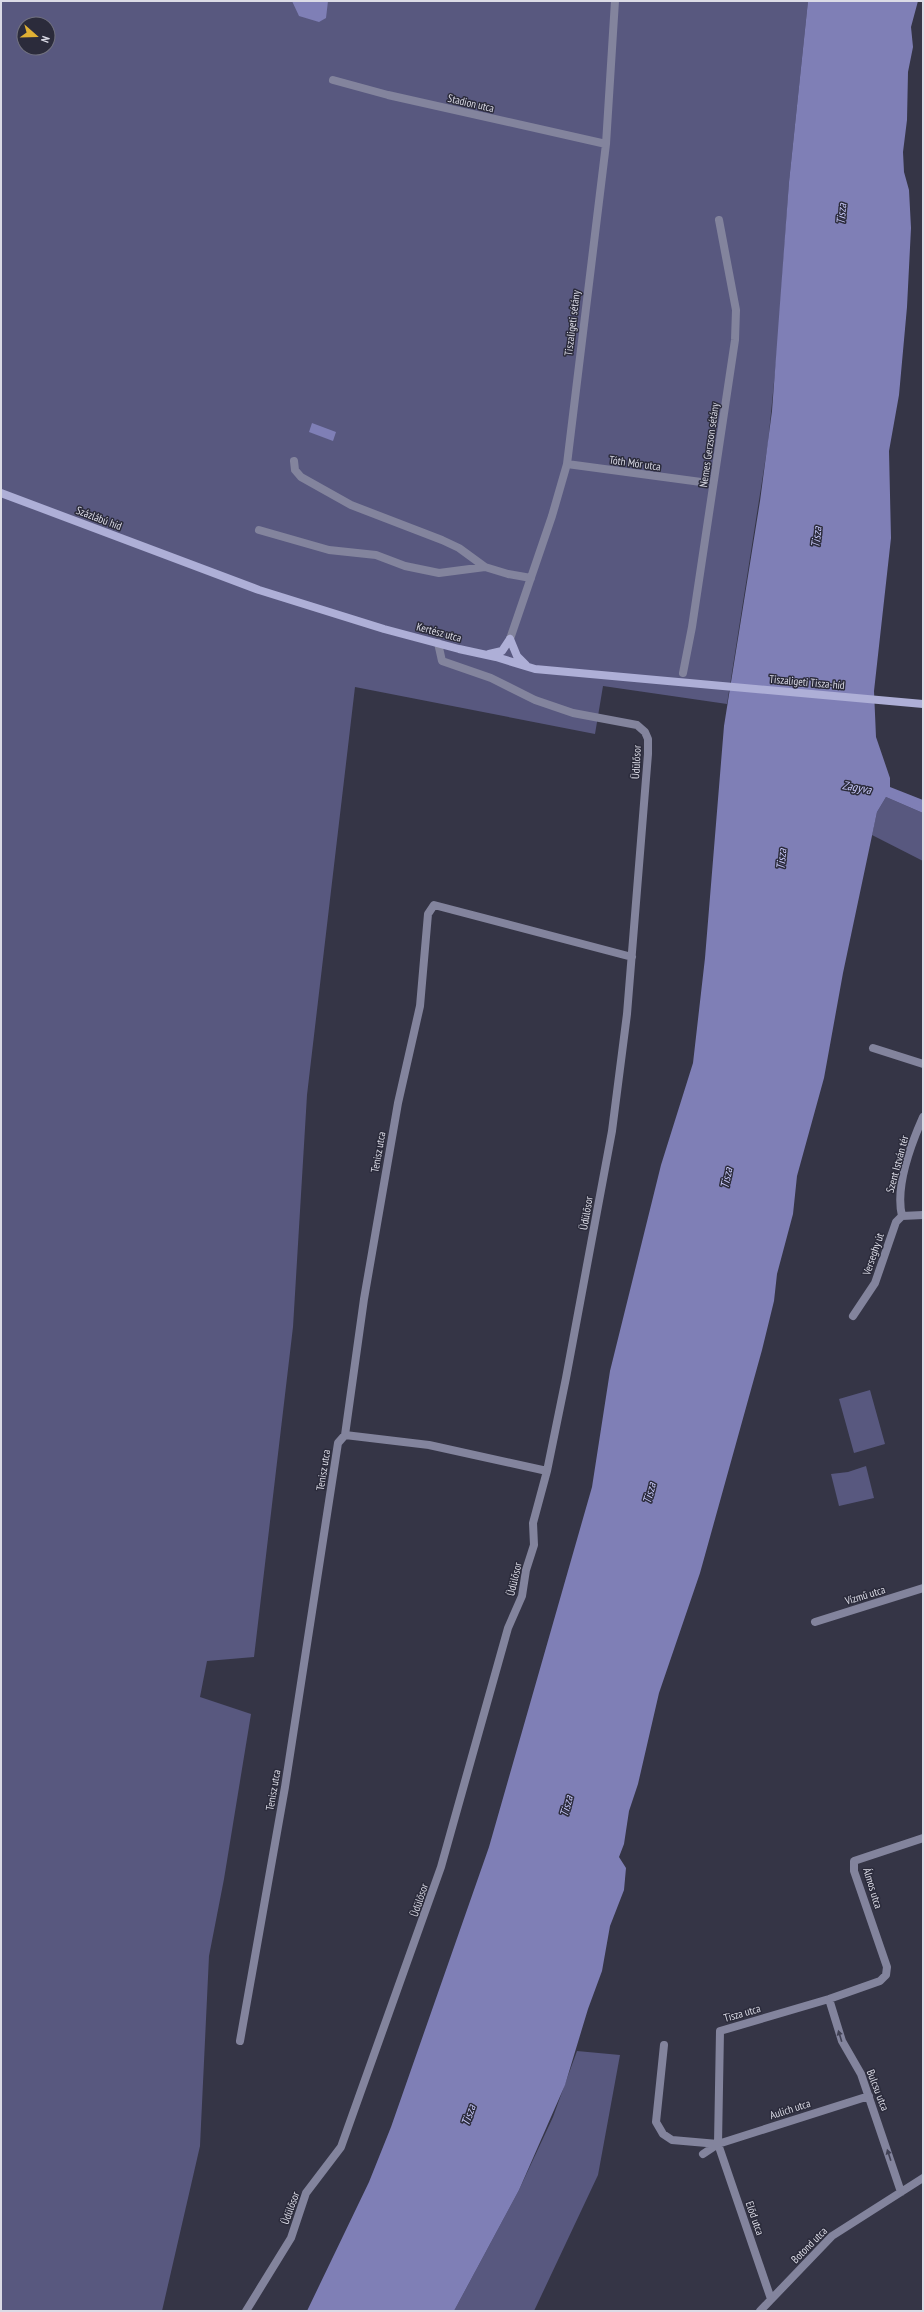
<svg xmlns="http://www.w3.org/2000/svg" width="924" height="2312" font-family="'PT Sans Narrow',sans-serif">
	<rect width="100%" height="100%" fill="#353546"/>
	<path fill="#58587f" fill-rule="evenodd" d="M 1,1 L 808,1 L 789,182 L 778,342 L 768,443 L 727,704 L 603,686 L 595,734 L 355,687 L 307,1095 L 293,1327 L 254,1657 L 207,1661 L 200,1697 L 251,1714 L 224,1879 L 209,1956 L 200,2146 L 162,2311 L 1,2311 ZM 24,24 L 48,24 L 48,48 L 24,48 Z
		M 886,797 L 923,813 L 923,861 L 872,835 L 877,812 Z
		M 870,1390 L 885,1444 L 854,1453 L 839,1399 Z
		M 866,1466 L 874,1498 L 839,1506 L 831,1474 L 848,1472 Z
		M 577,2051 L 620,2055 L 598,2175 L 534,2311 L 454,2311 L 519,2190 L 553,2117 Z"/>
	<path fill="#7f7fb6" d="M 292,1 L 328,1 L 326,18 L 319,22 L 299,16 Z
		M 808,1 L 918,1 L 911,27 L 913,47 L 908,72 L 907,120 L 903,152 L 904,172 L 909,190 L 911,228 L 907,307 L 899,395 L 889,451 L 891,538 L 874,691 L 876,737 L 890,778 L 890,787 L 923,800 L 923,813 L 886,797 L 877,812 L 843,973 L 824,1078 L 797,1176 L 793,1214 L 777,1274 L 774,1301 L 762,1350 L 700,1573 L 659,1693 L 638,1784 L 629,1811 L 624,1844 L 619,1857 L 626,1868 L 624,1890 L 610,1926 L 602,1971 L 588,2009 L 565,2085 L 519,2190 L 454,2311 L 307,2311 L 369,2182 L 391,2127 L 489,1847 L 592,1487 L 610,1371 L 661,1165 L 693,1063 L 705,958 L 724,726 L 760,501 L 772,411 L 789,182 Z
		M 312,423 L 336,432 L 333,441 L 309,432 Z"/>
	<g fill="none" stroke-linecap="round" stroke-linejoin="round">
		<path stroke="#83849d" stroke-width="8" d="M 333,80 L 388,95 L 606,144
			M 294,461 L 295,470 L 301,477 L 351,505 L 442,540 L 459,548 L 485,567 L 508,574 L 531,578
			M 567,464 L 701,482
			M 259,530 L 329,550 L 376,555 L 405,566 L 439,573 L 485,567
			M 510,639 L 552,516 L 567,464 L 606,144 L 615,1
			M 683,673 L 692,627 L 735,340 L 736,310 L 719,220
			M 873,1048 L 923,1064
			M 902,1216 C 895,1187 911,1144 923,1117
			M 853,1316 L 875,1283 L 896,1222 L 902,1216 L 923,1215
			M 345,1435 L 429,1445 L 547,1471
			M 815,1622 L 923,1588
			M 829,1999 L 842,2041 L 861,2074 L 901,2192
			M 240,2041 L 285,1787 L 338,1443 L 345,1435 L 364,1299 L 398,1103 L 420,1006 L 428,914 L 434,905 L 632,957
			M 664,2045 L 656,2122 L 663,2134 L 672,2140 L 718,2144 L 869,2096
			M 718,2144 L 771,2299
			M 703,2154 L 718,2144 L 720,2031 L 829,1999 L 880,1981 L 886,1975 L 887,1967 L 854,1871 L 854,1861 L 923,1838
			M 246,2311 L 291,2238 L 306,2193 L 341,2147 L 441,1867 L 508,1628 L 522,1596 L 526,1570 L 534,1545 L 533,1523 L 547,1471 L 566,1378 L 612,1131 L 627,1014 L 648,754 L 648,739 L 645,732 L 637,725 L 573,713 L 535,700 L 491,678 L 442,661 L 438,643
			M 760,2311 L 832,2236 L 923,2178"/>
		<path stroke="#aeafd7" stroke-width="8" d="M 1,493 L 259,590 L 384,629 L 459,649 L 496,657 L 535,669 L 923,704
			M 510,639 L 517,656 L 526,665
			M 489,654 L 502,651 L 510,639"/>
	</g>
	<defs><path id="oneway-solid" d="M-6-.8H1V-3.2L6.5 0L1 3.2V.8H-6Z"/></defs>
	<g fill="#414154">
		<use href="#oneway-solid" transform="translate(840 2036) rotate(-107)"/>
		<use href="#oneway-solid" transform="translate(889 2155) rotate(-108)"/>
	</g>
	<g text-anchor="middle" dominant-baseline="central" stroke-width="3" stroke-linejoin="round" paint-order="stroke">
		<g font-size="11" fill="#dbdbe6" stroke="#2b2b3b">
			<text transform="translate(471 103) rotate(13)">Stadion utca</text>
			<text transform="translate(572 323) rotate(-83)">Tiszaligeti sétány</text>
			<text transform="translate(709 445) rotate(-82)">Nemes Gerzson sétány</text>
			<text transform="translate(635 463) rotate(8)">Tóth Mór utca</text>
			<text transform="translate(99 518) rotate(21)">Százlábú híd</text>
			<text transform="translate(439 632) rotate(15)">Kertész utca</text>
			<text transform="translate(807 682) rotate(5)">Tiszaligeti Tisza-híd</text>
			<text transform="translate(636 762) rotate(-87)">Üdülősor</text>
			<text transform="translate(378 1152) rotate(-80)">Tenisz utca</text>
			<text transform="translate(897 1164) rotate(-75)">Szent István tér</text>
			<text transform="translate(586 1213) rotate(-80)">Üdülősor</text>
			<text transform="translate(873 1254) rotate(-71)">Verseghy út</text>
			<text transform="translate(323 1470) rotate(-81)">Tenisz utca</text>
			<text transform="translate(514 1579) rotate(-77)">Üdülősor</text>
			<text transform="translate(865 1595) rotate(-17)">Vízmű utca</text>
			<text transform="translate(273 1790) rotate(-80)">Tenisz utca</text>
			<text transform="translate(873 1888) rotate(73)">Álmos utca</text>
			<text transform="translate(419 1900) rotate(-71)">Üdülősor</text>
			<text transform="translate(742 2013) rotate(-16)">Tisza utca</text>
			<text transform="translate(878 2090) rotate(69)">Bulcsu utca</text>
			<text transform="translate(790 2109) rotate(-18)">Aulich utca</text>
			<text transform="translate(290 2208) rotate(-70)">Üdülősor</text>
			<text transform="translate(755 2218) rotate(71)">Előd utca</text>
			<text transform="translate(809 2245) rotate(-45)">Botond utca</text>
		</g>
		<g font-size="12" font-style="italic" fill="#c6c7f8" stroke="#2b2b3b">
			<text transform="translate(841 214) rotate(-86)">Tisza</text>
			<text transform="translate(816 537) rotate(-84)">Tisza</text>
			<text transform="translate(857 787) rotate(10)">Zagyva</text>
			<text transform="translate(781 859) rotate(-85)">Tisza</text>
			<text transform="translate(726 1178) rotate(-78)">Tisza</text>
			<text transform="translate(649 1493) rotate(-75)">Tisza</text>
			<text transform="translate(566 1806) rotate(-75)">Tisza</text>
			<text transform="translate(468 2115) rotate(-71)">Tisza</text>
		</g>
	</g>
	<rect width="924" height="2312" fill="none" stroke="#dbdbe6" stroke-width="4"/>
	<g transform="translate(36 36) rotate(110)"><circle r="19" fill="#2b2b3b" stroke="#71717f"/>
	<path d="M0-3L7 15L0 10L-7 15Z" fill="#e0b034"/>
	<text y="-6" font-size="11" font-weight="bold" text-anchor="middle" fill="#dbdbe6">N</text>
	</g>
</svg>
